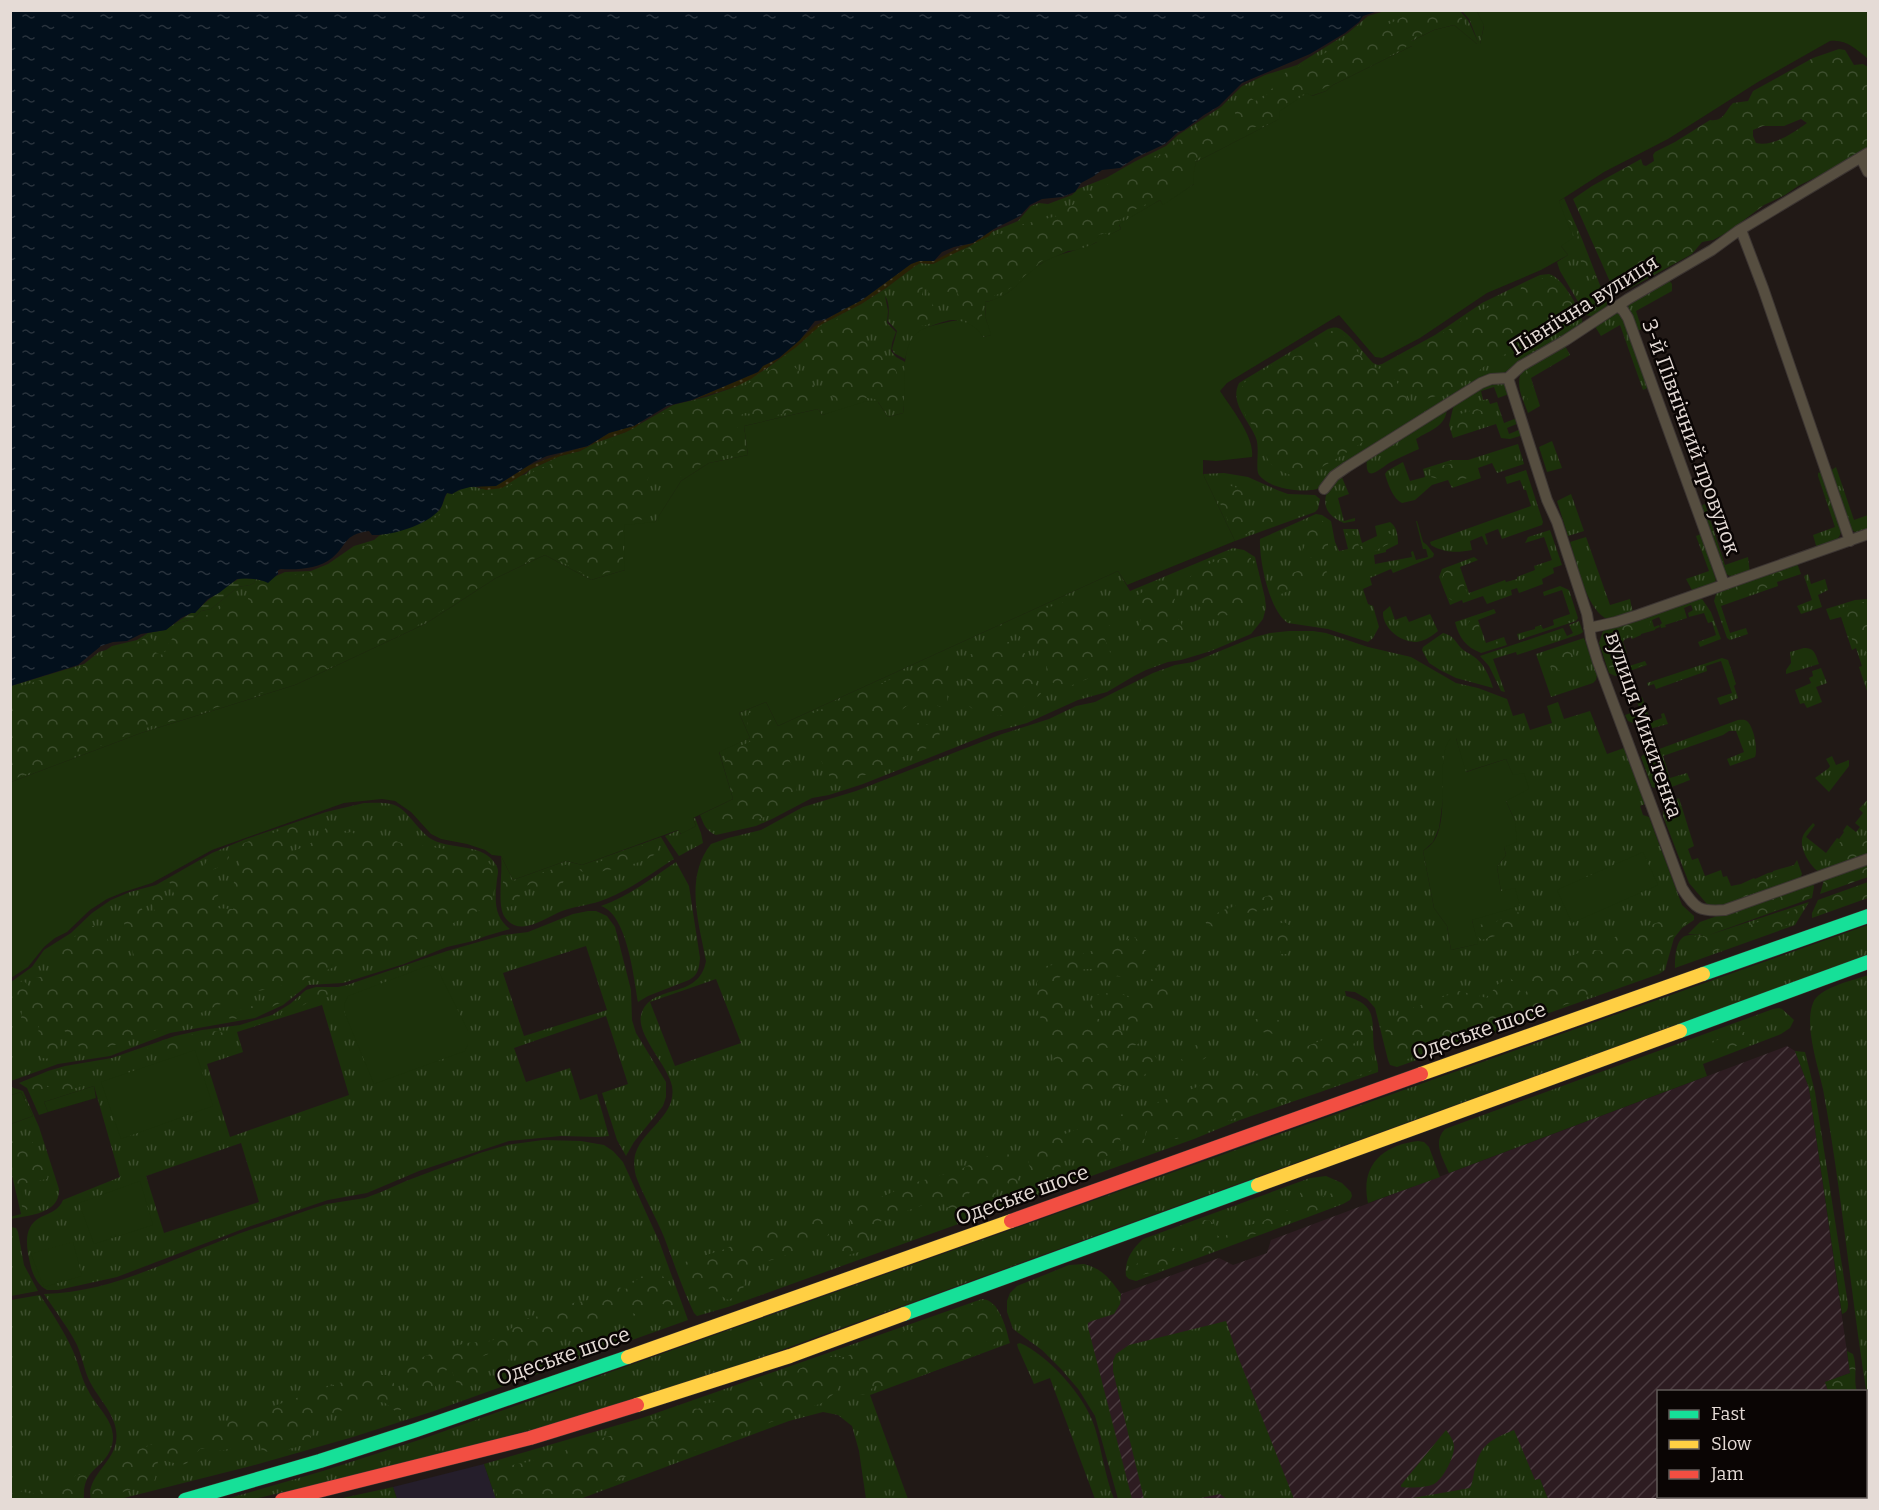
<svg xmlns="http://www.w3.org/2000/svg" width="1879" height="1510" font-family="Bitter,serif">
	<defs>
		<pattern id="industrial-furrows" width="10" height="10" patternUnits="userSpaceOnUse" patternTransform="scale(1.5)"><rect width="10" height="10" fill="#2d1c21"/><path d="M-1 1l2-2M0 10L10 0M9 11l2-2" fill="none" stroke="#4b3c40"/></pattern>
		<pattern id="grass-tufts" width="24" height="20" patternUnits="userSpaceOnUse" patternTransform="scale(1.5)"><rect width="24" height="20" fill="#1c310b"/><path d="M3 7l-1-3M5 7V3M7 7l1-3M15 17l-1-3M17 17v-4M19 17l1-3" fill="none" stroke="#3d4e2e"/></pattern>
		<pattern id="forest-crowns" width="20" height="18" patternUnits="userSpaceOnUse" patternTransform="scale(1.5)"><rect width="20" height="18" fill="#1c310b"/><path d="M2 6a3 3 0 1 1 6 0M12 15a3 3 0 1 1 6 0" fill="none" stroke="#3d4e2e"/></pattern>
		<pattern id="wetland-marsh" width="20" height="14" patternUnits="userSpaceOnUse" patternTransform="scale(1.5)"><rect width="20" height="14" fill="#1c310b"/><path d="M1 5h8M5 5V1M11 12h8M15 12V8" fill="none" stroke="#3d4e2e"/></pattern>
		<pattern id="sand-dots" width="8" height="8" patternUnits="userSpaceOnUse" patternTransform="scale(1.5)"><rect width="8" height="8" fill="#292105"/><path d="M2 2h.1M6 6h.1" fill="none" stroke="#484129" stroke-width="1.8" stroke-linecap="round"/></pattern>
		<pattern id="water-ripples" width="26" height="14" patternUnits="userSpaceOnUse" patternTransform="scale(1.5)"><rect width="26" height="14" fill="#03101c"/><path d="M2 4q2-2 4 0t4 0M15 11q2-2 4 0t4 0" fill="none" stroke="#28323c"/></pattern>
	</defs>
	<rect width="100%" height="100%" fill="#211916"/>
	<path fill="#251e2b" d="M 484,1464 L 496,1499 L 397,1499 L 393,1487 Z"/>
	<path fill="url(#industrial-furrows)" d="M 1787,1046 L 1795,1051 L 1809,1088 L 1850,1373 L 1825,1382 L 1828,1391 L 1658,1392 L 1658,1496 L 1864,1496 L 1865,1499 L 1548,1499 L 1540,1479 L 1437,1499 L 1126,1499 L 1077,1310 L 1219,1258 L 1233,1265 L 1267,1253 L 1271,1240 Z"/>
	<path fill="url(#grass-tufts)" fill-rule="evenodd" d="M 1385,11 L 1460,11 L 1468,20 L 1479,44 L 1469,19 L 1462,11 L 1477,11 L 1484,25 L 1480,44 L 1477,44 L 1454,25 L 1434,30 L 1412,41 L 1412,46 L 1333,85 L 1326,91 L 1311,96 L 1280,119 L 1196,162 L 1194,184 L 1163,206 L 1160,200 L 1119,225 L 1121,229 L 1082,250 L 1068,251 L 1040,264 L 1019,285 L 999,299 L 985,302 L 986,319 L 992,335 L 983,337 C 979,332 961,321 954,320 C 948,319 923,328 918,333 C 911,340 908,349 905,359 L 894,353 L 892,349 L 897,331 L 888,321 C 889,313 890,303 885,296 L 888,311 L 887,323 L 896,332 L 892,343 L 891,351 L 896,357 L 905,362 L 905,397 L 903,413 L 888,417 L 878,402 L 822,415 L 818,409 L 744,426 L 748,455 L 709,463 L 681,481 L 625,570 L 591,580 L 545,555 L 496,578 L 425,624 L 295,685 L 141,733 L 11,782 L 11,686 L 84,664 L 99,652 L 106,650 L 112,646 L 137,640 L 148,633 L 165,630 L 174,624 L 193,619 L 201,611 L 211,609 L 238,587 L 250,585 L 254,583 L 256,579 L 265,581 L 285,572 L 311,571 L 328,564 L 354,546 L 374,540 L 380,535 L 413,526 L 424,521 L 440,510 L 447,493 L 452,494 C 461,488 472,484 481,489 L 526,474 L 531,469 L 560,456 L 580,451 L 595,443 L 626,432 L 673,405 L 706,397 L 735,387 L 766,369 L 801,343 L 810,333 L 822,324 L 861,304 L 886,288 L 915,266 L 920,263 L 933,264 L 947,256 L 970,246 L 992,232 L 1018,221 L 1031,206 L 1039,203 L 1048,204 L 1072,195 L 1078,189 L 1106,178 L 1134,162 L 1166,146 L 1178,135 L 1221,107 L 1242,86 L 1265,75 L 1297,65 L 1348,33 L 1368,16 Z
		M 1564,198 L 1582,239 L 1607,303 L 1606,309 L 1594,317 L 1586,315 L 1560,271 L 1557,262 L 1568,255 L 1561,246 L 1559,201 Z
		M 1549,274 C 1563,277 1581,311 1583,324 L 1504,373 L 1488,376 L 1317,489 C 1301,493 1270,489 1259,475 C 1255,469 1260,448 1256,438 C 1249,420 1229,403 1239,383 L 1328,329 C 1331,328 1335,327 1338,328 C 1348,331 1365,355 1373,363 L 1378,365 L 1382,364 L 1435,335 L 1482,303 L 1527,281 L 1540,275 Z
		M 1668,279 L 1672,284 L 1672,291 L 1636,311 L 1642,329 L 1637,331 L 1628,308 L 1629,304 Z
		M 1618,313 L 1624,316 L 1650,387 L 1643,390 L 1620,325 L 1601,336 L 1594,325 L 1614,314 Z
		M 1564,344 L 1570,355 L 1531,378 L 1540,406 L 1528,413 C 1523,399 1513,381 1524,369 Z
		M 1492,382 L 1504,383 L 1509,394 L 1498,398 L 1494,387 L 1481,391 L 1483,400 L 1488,399 L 1490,404 L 1497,402 L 1504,423 L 1517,418 L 1519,423 L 1507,428 L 1509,434 L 1521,429 L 1523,435 L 1510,439 L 1501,438 L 1496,424 L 1453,438 L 1449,425 L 1454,404 Z
		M 1447,408 C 1446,427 1430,430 1416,439 L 1419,449 C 1410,453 1400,457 1391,462 C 1381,467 1364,487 1367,458 Z
		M 1552,441 L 1562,468 L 1547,472 L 1539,447 Z
		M 1518,444 L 1524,464 L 1497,473 L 1492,463 L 1478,468 L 1481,478 L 1452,488 L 1448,480 L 1432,485 L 1415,500 L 1402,503 C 1393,499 1388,484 1385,474 L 1387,471 L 1403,462 L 1410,481 L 1425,477 L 1423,469 L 1451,460 L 1468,460 Z
		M 1836,467 L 1854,520 L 1868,515 L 1868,531 C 1864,533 1860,534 1855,532 C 1845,526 1834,483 1830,471 Z
		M 1526,470 L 1543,522 L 1542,525 L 1502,539 L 1498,529 L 1485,534 L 1488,544 L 1486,545 L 1482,536 L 1470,541 L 1472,550 C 1457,553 1444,553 1431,545 L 1430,542 L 1531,506 L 1526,490 L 1524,490 L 1520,480 L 1507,484 L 1505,477 Z
		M 1823,471 L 1841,531 C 1840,542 1826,545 1817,549 L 1813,535 L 1835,527 L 1818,476 L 1818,473 Z
		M 1224,473 L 1248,477 L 1277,490 L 1288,494 L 1315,495 L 1320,499 L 1318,509 L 1315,512 L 1235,541 L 1203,474 Z
		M 1341,475 L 1349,494 L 1338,498 L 1344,521 L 1355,518 L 1355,521 L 1344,523 C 1317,512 1322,491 1341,475 Z
		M 1571,494 L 1584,531 L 1568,536 L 1557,501 Z
		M 1705,504 L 1725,565 L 1748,557 L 1750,573 L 1732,577 L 1724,573 L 1700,506 Z
		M 1316,514 L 1322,515 L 1331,521 L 1335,542 L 1339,551 L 1348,549 L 1343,529 L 1358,529 L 1362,543 L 1377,536 L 1375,526 L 1390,522 C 1397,527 1398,535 1398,544 L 1386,550 L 1386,552 L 1374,555 L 1375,564 L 1412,557 L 1411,552 L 1413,551 L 1416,560 L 1428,557 L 1426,549 L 1423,549 L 1416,521 L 1417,521 L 1423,542 L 1427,545 L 1434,554 L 1433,557 L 1393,573 L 1391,569 L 1370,578 L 1372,585 L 1363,589 L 1368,604 L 1373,606 L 1379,627 L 1373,638 L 1368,642 L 1328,629 L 1288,623 C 1269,611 1259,560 1260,539 Z
		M 1550,530 L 1562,565 L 1553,568 L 1554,573 L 1542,579 L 1543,584 L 1519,593 L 1517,588 L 1511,590 L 1512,595 L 1487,604 L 1483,596 L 1463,603 L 1462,600 L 1450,605 L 1439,577 L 1442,569 L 1474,557 L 1478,560 L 1460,567 L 1469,593 L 1505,580 L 1506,582 L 1517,579 L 1517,577 L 1535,570 L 1534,566 L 1552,560 L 1544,537 L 1525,543 L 1528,537 Z
		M 1701,534 L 1716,580 L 1714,583 L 1693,592 L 1686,579 L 1709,571 L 1696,536 Z
		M 1586,537 L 1610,605 L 1630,599 L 1633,613 L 1614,619 L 1605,618 C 1585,605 1577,564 1570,542 Z
		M 1233,548 L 1244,550 L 1255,557 L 1265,598 L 1266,608 L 1263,619 L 1251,634 L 1211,651 L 1181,660 L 1168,662 L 1146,670 L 1134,676 L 1107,692 L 1078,700 L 1027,723 L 994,732 L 863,784 L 829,795 L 812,798 L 772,819 L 756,826 L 716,835 C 706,831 704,825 700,815 L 733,799 L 719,751 L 750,738 L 739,713 L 766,702 L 778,726 L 1118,571 L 1130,591 Z
		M 1797,563 L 1801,574 L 1777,582 L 1778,586 L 1721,606 L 1730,633 L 1746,628 L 1748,634 L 1730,640 L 1727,638 L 1714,601 L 1717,591 Z
		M 1808,574 L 1811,584 L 1825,579 L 1828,590 L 1818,595 L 1822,607 L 1801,614 L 1797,606 L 1812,600 L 1804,576 Z
		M 1560,586 L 1569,590 L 1578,618 L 1576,621 L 1519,640 L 1517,634 L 1535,629 L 1535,627 L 1541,625 L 1543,629 L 1554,625 L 1553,620 L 1570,614 L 1562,590 L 1544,596 L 1543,592 Z
		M 1696,598 L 1702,599 L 1711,612 L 1721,639 L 1700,647 L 1698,642 L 1716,635 L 1712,622 L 1708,623 L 1704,613 L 1689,617 L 1688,613 L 1693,610 L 1691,605 L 1684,608 L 1687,618 L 1665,625 L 1666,627 L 1661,628 L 1660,625 L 1662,623 L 1659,617 L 1652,620 L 1654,627 L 1659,625 L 1660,627 L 1655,629 L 1655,630 L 1641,634 L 1641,635 L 1632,639 L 1631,637 L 1625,639 L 1623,642 L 1627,653 L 1622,655 L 1626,667 L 1645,661 L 1647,665 L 1615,676 L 1609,673 L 1599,643 L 1603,631 Z
		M 1868,599 L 1868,694 L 1859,667 L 1862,666 L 1856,648 L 1852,650 L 1841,617 L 1830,620 L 1826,609 L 1855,600 Z
		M 1390,606 L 1395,620 L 1406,616 L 1409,622 L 1430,614 L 1438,631 C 1433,635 1428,639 1421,641 C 1404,646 1382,629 1383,612 Z
		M 1494,609 L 1496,613 L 1478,620 L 1486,643 L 1504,637 L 1507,645 L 1481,653 C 1466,647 1459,638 1455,622 Z
		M 1579,621 L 1583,632 L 1580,634 L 1517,655 L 1516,652 L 1493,659 L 1505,692 L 1501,691 L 1489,666 L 1480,656 L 1563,628 L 1567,636 L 1573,633 L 1569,625 Z
		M 1289,631 L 1313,631 L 1326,633 L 1368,647 L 1411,657 L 1456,683 L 1478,688 L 1507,699 L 1513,716 L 1524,713 L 1530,730 L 1552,723 L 1547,706 L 1558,702 L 1564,719 L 1590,711 L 1607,754 L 1624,748 L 1645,804 L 1640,806 L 1643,815 L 1649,817 L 1682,905 L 1694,916 L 1694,920 L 1682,928 L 1674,938 L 1665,970 L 1659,974 L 1397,1067 L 1390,1065 L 1388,1060 L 1375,1008 L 1367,999 L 1355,992 L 1345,991 L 1346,996 C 1379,1006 1371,1020 1374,1048 C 1375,1056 1379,1064 1378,1072 L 1240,1120 L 1194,1139 L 728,1307 L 697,1316 L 694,1313 C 682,1288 674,1263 664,1237 C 656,1217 645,1199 637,1179 C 634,1171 633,1160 636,1152 C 645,1128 677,1115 672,1086 C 668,1065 633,1032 642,1012 C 654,983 699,1000 706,961 C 699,923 684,878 711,844 L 728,838 L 761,830 L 803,807 L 856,791 L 1002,734 L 1049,719 L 1076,706 L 1095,702 L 1153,673 L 1175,665 L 1193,662 L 1252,638 L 1270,633 ZM 1456,738 L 1465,772 L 1506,759 L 1513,776 L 1506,801 L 1515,821 L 1504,847 L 1506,855 L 1497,867 L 1501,892 L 1472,920 L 1477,944 L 1451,950 L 1447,926 L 1434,908 L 1423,851 L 1433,842 L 1439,828 L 1444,791 L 1443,764 ZM 716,979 L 741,1043 L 675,1066 L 650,1002 Z
		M 1443,633 C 1453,635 1455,641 1461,648 C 1465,652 1469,653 1473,656 C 1483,662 1490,677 1493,688 L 1456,678 L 1440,670 L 1429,663 L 1422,650 L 1423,647 Z
		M 1584,638 L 1597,675 L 1596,680 L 1593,683 L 1551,697 L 1536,654 Z
		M 1804,648 C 1815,647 1816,656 1819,664 L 1786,674 L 1786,670 L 1791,663 L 1790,652 Z
		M 1722,658 L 1728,660 L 1736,684 L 1734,686 L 1738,698 L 1720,705 L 1717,698 L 1732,693 L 1721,661 L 1706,666 L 1707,671 L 1656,689 L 1654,684 L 1648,686 L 1647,683 Z
		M 1821,668 L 1827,683 L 1816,687 L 1822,702 L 1807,708 L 1804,703 L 1800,704 L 1795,690 L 1811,683 L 1809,678 L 1813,676 L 1812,671 Z
		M 1642,697 L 1651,722 L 1662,718 L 1661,714 L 1664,713 L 1668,724 L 1649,729 L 1628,721 L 1625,715 L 1640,710 L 1636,699 Z
		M 1738,720 C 1742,720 1745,719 1748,722 C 1754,729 1758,749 1755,757 L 1730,766 L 1727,759 L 1744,752 L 1736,731 L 1729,731 L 1723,735 L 1663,756 L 1670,778 L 1687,773 L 1690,780 C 1679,784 1664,792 1652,787 L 1641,757 L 1643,755 Z
		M 1832,756 L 1836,765 L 1849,760 L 1849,766 L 1829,792 L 1815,778 L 1829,768 L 1830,766 L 1826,759 Z
		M 1679,798 L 1694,846 L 1688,849 L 1692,860 L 1698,858 L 1705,876 L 1721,870 L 1723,877 L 1727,876 L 1731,886 L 1741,884 L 1754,878 L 1755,879 L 1768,873 L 1773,872 L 1773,871 L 1794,865 L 1797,860 L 1802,874 L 1800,878 L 1721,907 L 1707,904 L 1689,883 L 1663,816 C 1663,806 1670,802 1679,798 Z
		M 1868,799 L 1868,856 L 1819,872 C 1810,866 1798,847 1803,836 C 1805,831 1810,827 1813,823 L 1815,825 L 1806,837 L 1826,853 L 1837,838 L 1839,839 L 1844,832 L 1843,831 L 1847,825 L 1856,832 L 1860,827 L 1855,823 L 1863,813 L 1859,809 Z
		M 364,803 C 397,802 398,803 419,828 C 423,832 427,837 433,840 C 453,850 484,843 496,865 C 499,870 498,873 497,879 C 495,899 493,916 510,929 L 486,936 L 473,941 L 447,947 L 404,964 L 343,983 L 308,985 L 283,1005 L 255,1018 L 170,1033 L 110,1056 L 58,1064 L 11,1081 L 11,982 L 32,967 L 44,950 L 71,933 L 92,913 L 111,900 L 130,892 L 156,885 L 212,853 L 246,839 L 326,812 Z
		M 693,818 L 695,818 L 701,833 L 703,843 L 679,856 L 665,836 L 679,830 L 680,834 L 696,826 Z
		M 661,837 L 674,859 C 652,873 631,889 606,899 C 592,905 576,906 562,911 C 544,918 519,939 504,916 C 497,904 503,872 501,856 L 513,880 L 566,861 L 582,865 Z
		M 676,862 L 689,886 L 700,958 C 699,969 698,975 689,980 L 648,996 L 638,1002 C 634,978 627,914 601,906 C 629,896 652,878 676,862 Z
		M 1813,882 L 1814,887 L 1812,898 L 1709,935 L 1809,902 L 1795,925 L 1675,968 C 1675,959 1675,941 1685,936 C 1690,934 1699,935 1704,935 L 1688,934 L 1700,922 Z
		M 588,911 L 596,911 L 607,916 L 615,927 L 631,990 L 632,1020 L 636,1033 L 666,1082 L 666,1097 L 663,1106 L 634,1142 L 626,1156 L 617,1140 L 602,1093 L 628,1084 L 606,1016 L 514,1048 L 526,1082 L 570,1068 L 580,1100 L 597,1094 L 609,1136 L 598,1137 L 561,1136 L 509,1141 L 419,1171 L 367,1193 L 328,1200 L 248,1227 L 117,1277 L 58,1290 L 47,1290 C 37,1285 32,1273 30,1263 C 26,1246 23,1226 41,1217 C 50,1213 59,1210 63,1200 L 120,1177 L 94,1086 L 44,1102 L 48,1112 L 39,1115 L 27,1088 L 19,1083 L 48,1071 L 65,1066 L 112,1058 L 175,1036 L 202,1030 L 240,1025 L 272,1015 L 290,1004 L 306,990 L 316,987 L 338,987 L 347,985 L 447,951 L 503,935 L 528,932 L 573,914 ZM 586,946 L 607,1010 L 524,1036 L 503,973 ZM 322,1005 L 349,1095 L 230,1137 L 207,1064 L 243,1052 L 237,1032 ZM 241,1143 L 259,1202 L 164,1233 L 146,1176 Z
		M 1868,925 L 1868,955 L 748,1362 L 561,1422 L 369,1472 L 254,1499 L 223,1500 L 323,1471 L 425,1438 Z
		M 1868,975 L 1868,1402 C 1851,1298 1842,1192 1823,1089 C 1818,1066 1804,1025 1813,1003 C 1818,988 1854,980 1868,975 Z
		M 1779,1008 L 1782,1009 L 1794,1020 L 1790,1028 L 1781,1034 L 1703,1064 L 1707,1076 L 1449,1173 C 1443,1158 1432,1143 1445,1129 L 1773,1009 Z
		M 1795,1051 L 1805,1052 L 1815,1092 L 1848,1304 C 1848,1310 1847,1312 1842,1314 L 1809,1088 Z
		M 11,1087 L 23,1091 L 39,1127 L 59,1189 C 60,1214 29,1215 11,1219 L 10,1217 L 21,1214 L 11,1171 L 11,1124 L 33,1116 L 21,1092 L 11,1095 Z
		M 543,1140 L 581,1141 L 604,1145 L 613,1151 L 623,1162 L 659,1241 L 688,1320 L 434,1411 L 353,1437 L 251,1466 L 120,1499 L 91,1500 C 85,1478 113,1463 116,1442 C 120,1417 99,1401 89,1380 C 84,1369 82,1356 77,1345 C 68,1327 55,1311 44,1294 C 107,1293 166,1262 223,1240 C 253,1228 284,1219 314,1208 L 327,1204 L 365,1198 L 381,1192 L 406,1181 L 480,1153 L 507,1145 Z
		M 1418,1141 L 1424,1142 L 1429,1147 L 1440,1177 L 1368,1203 C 1360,1166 1382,1145 1418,1141 Z
		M 1326,1176 L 1342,1183 L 1351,1192 L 1352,1196 L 1350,1200 L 1343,1204 L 1136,1281 L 1129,1279 L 1126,1276 C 1124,1261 1132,1249 1143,1239 L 1310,1178 Z
		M 11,1227 L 16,1228 L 18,1232 L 24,1265 L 38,1291 L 11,1296 Z
		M 1084,1264 C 1103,1269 1110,1279 1121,1294 L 1120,1304 L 1114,1314 L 1092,1321 L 1088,1323 L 1088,1327 L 1132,1499 L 1118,1499 L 1095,1416 L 1079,1390 L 1062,1370 L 1042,1350 L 1013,1329 L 1007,1312 L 1007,1301 L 1010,1293 L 1017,1286 L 1069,1265 Z
		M 40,1295 C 52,1313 64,1331 73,1351 C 79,1364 81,1378 88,1390 C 97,1409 120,1424 111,1448 C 103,1470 82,1468 84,1499 L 11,1500 L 11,1300 Z
		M 982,1299 C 1000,1300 1006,1329 1010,1343 L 870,1395 L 908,1499 L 866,1499 L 859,1451 L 852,1426 L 838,1415 L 823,1412 L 789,1421 L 580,1499 L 496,1499 L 484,1464 L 642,1418 Z
		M 1226,1321 L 1237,1354 L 1294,1499 L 1227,1499 L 1220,1494 L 1196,1499 L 1144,1499 L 1113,1371 L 1113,1361 L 1116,1354 L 1129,1345 Z
		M 1020,1343 C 1048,1355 1086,1397 1095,1428 C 1102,1451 1105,1476 1114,1499 L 1095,1499 L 1050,1378 L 1034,1384 L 1018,1348 L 1017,1344 Z
		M 1446,1430 C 1450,1435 1454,1441 1454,1447 C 1454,1458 1443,1479 1434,1484 C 1425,1488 1410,1488 1401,1487 L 1401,1485 Z
		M 1514,1430 L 1535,1480 L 1540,1479 L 1548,1499 L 1407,1499 L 1470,1488 C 1473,1482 1473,1476 1475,1469 C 1480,1444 1492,1439 1514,1430 Z
		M 393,1487 L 397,1499 L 338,1499 Z"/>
	<path fill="url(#forest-crowns)" fill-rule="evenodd" d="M 1414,11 L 1458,11 L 1469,31 L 1467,33 L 1452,22 L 1415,37 L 1405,48 L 1316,92 L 1302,92 L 1279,109 L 1276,117 L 1272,120 L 1246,131 C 1235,117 1229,112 1244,97 L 1251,98 L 1255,101 L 1264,98 L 1285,73 L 1349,41 L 1372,33 Z
		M 1839,49 L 1845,50 L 1854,65 L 1863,64 L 1868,67 L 1868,147 L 1829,171 L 1798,186 L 1785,195 L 1764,205 L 1728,232 L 1713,240 L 1702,242 L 1692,254 L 1627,290 L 1621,291 L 1611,284 L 1573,199 L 1592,186 L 1641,159 L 1643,165 L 1646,166 L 1654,161 L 1653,155 L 1655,152 L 1675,142 L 1710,120 C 1724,122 1725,111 1733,103 L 1748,101 L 1753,91 L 1813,58 ZM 1801,119 L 1807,123 C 1793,133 1773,147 1756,143 L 1753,136 L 1753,130 L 1763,126 L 1784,126 Z
		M 1231,108 L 1230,118 C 1235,125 1243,126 1241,136 L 1210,151 L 1194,161 L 1191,165 L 1187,180 L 1168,199 L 1159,198 L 1136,209 L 1117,222 L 1114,232 L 1096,235 C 1086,247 1072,246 1058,252 C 1037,260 1026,277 1009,289 C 1000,294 991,296 983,302 L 982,315 L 987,332 L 983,333 L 966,315 L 958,294 L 955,291 L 930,294 C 916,277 943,269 951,256 L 997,234 L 1010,233 L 1020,225 L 1057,216 L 1066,208 L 1083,200 L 1093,191 L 1109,184 L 1134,165 L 1165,154 L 1181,138 L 1207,119 L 1214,117 L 1221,119 Z
		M 1562,201 L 1564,201 L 1598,284 L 1594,286 L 1579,258 L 1575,240 Z
		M 1549,276 C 1565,280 1572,303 1577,317 C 1571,323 1563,329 1555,332 C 1549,334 1542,333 1535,336 L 1533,342 L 1529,346 L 1515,349 L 1487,364 L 1469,379 L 1436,396 L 1426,399 C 1411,393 1402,380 1396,365 L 1399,359 L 1448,330 L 1476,311 L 1485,309 L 1502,300 L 1520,298 L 1521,287 Z
		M 923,281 L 922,295 L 932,303 L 938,316 L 936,321 C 930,324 924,326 918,326 C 907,325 891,312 896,300 C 901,291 914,285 923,281 Z
		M 878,299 L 882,302 C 883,309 883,312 881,318 L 865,327 L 861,333 L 864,341 C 891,359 905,369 897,404 L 889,408 C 863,387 860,406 836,403 C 831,395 828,382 821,377 C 812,370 800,367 796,355 C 810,335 831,321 852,311 C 861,307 868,301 878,299 Z
		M 1335,330 C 1351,336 1357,356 1370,365 C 1375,369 1382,368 1387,371 C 1391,374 1407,395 1408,400 C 1411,406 1408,412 1404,416 C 1394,426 1380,430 1369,438 C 1351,450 1334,461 1314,471 C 1310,473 1307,476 1302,476 C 1293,477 1283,473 1276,468 C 1264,461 1260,437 1252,425 C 1242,413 1235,392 1247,380 C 1260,373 1287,354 1301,356 L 1324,334 Z
		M 1559,351 L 1564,355 L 1530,375 L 1529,378 L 1538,402 L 1535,408 L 1529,409 C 1529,399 1525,394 1524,385 C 1523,384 1523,377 1523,375 C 1526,368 1552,353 1559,351 Z
		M 783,364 L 792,364 C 806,380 824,388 825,411 L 818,406 L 768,417 L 745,413 L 741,415 L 736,424 L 746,450 C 735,455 724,455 713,458 C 701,462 691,473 679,477 C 670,479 660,474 651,474 C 641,486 647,504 647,519 L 627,521 L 623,525 L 623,568 L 591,578 L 546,553 L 497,576 L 424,622 L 310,677 L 178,720 L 154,725 L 11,780 L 11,689 L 83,667 L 96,657 L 109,654 L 113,649 L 140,641 L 148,635 L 153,640 L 155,652 L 161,655 L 167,650 L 169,643 L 181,627 L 220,609 L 223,603 L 235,599 L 240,603 L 245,613 L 250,611 L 248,598 L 256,583 L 261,582 L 268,586 L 284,575 L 303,574 L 322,570 L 355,549 L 374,543 L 381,536 L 418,527 L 440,515 L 446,505 L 449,497 L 457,492 L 470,490 L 485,494 L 498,493 L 538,469 L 623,437 L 644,424 L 645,422 L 680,405 L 699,402 L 737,390 L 772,369 Z
		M 1477,409 L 1489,414 L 1488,421 L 1460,433 L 1454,430 L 1454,420 L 1460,414 Z
		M 1460,463 L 1470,467 L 1474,472 L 1470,477 C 1460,481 1455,481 1446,479 C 1440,478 1436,479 1431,477 L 1430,471 L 1437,466 Z
		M 1218,482 L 1251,492 L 1250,497 L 1240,499 L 1239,504 L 1242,511 L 1249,515 L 1288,509 L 1292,513 L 1288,518 L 1236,538 L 1214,490 L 1212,483 Z
		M 1319,518 C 1330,525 1330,542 1326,553 L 1302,560 L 1299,558 L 1306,543 L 1304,535 L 1312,520 Z
		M 1382,532 L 1391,534 L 1394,541 L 1375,551 L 1370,557 L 1363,559 C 1353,553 1348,544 1346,533 L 1355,535 L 1359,546 C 1375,546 1373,541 1382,532 Z
		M 1239,553 L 1250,557 L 1258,571 L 1263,594 L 1260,605 C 1245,612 1221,621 1205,611 C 1197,606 1191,596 1185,590 C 1186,568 1221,559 1239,553 Z
		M 1325,566 L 1327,573 L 1320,579 L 1273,597 L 1270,589 C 1283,572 1305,568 1325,566 Z
		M 1457,567 L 1467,593 L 1472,597 L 1453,601 C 1444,596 1442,584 1443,574 L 1449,568 Z
		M 1795,567 L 1798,570 L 1796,573 L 1777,581 L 1772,586 L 1720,604 L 1722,591 L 1790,568 Z
		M 1161,581 L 1174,581 L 1176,590 L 1173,613 L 1181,623 L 1185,634 C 1178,642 1153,646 1142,642 C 1139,641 1137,638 1134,636 L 1139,626 L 1142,615 L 1131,599 Z
		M 1068,601 L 1115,608 L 1112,623 L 1102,632 L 1116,667 L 1070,686 L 1058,686 L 1046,678 L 1047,655 C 1029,649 1018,639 1013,621 L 1037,611 Z
		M 1868,601 L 1868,653 L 1853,642 L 1843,615 L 1840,614 L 1834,616 L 1828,611 Z
		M 1654,615 L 1651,619 L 1649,628 L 1626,636 L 1621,640 L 1620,656 L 1625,668 L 1644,663 L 1643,665 C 1636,668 1626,673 1618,673 C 1605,673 1602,643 1604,634 L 1613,628 Z
		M 1476,616 L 1484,643 L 1487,645 L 1498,641 L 1500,643 L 1486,650 L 1480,651 C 1467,642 1459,626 1476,616 Z
		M 1004,642 L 1011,642 L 1035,662 L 1035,683 L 1041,694 C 1021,712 991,727 968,705 L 967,667 L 969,655 Z
		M 1570,644 L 1577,665 L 1553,672 L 1546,652 Z
		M 945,656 L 945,671 L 949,682 L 947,703 L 941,707 L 917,698 L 899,712 L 898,720 L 930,725 L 940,731 L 938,744 L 905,756 L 850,782 L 834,783 C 826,772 822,760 814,749 C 811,744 805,740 800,736 L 789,739 C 782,759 803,778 795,797 C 788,812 730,832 715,827 C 710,826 707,823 705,819 L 708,814 L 735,801 C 732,790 718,759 729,751 C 735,747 744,745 751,741 C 750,730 745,724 749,713 C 765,709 769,716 776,729 Z
		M 301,825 L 297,840 L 282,848 L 286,853 C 295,851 312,844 319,837 C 323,832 324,829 329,825 L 342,833 L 352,832 L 362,840 L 373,840 L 380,835 L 401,843 L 477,853 L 497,870 L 492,904 L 429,935 L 344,963 L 298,982 L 241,995 L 196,1015 L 112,1046 L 84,1052 L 61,1027 L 54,1035 L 60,1043 L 60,1053 L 53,1059 L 42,1058 C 37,1043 37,1025 43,1011 L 39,1007 L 32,1010 L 34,1020 L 26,1027 L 21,1020 L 22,1009 L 12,996 L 12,985 L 17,981 L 25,982 L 31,989 L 36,987 L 36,978 L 43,976 L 49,982 L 65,975 L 66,969 L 51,959 L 51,949 L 59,942 L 76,936 L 86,926 L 97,926 L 104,932 L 120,964 L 128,964 L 134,956 L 121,913 L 134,907 L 141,907 L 147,919 L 153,917 L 156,914 L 149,897 L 151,893 L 160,892 L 168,899 L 176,899 L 169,881 L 188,871 L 195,877 L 199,874 L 208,859 L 226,853 L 229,857 L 226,864 L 212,870 L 211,876 L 217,883 L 220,893 L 213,902 L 215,908 L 233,909 L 237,902 L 232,887 L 240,868 L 240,847 L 244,843 L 293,826 Z
		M 1868,837 L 1868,853 L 1834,864 L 1832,852 L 1840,842 L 1844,842 L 1850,846 L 1855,840 Z
		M 657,840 L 659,842 C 659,847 658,851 654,855 C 640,865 604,871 587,874 L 579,870 L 583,868 Z
		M 568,864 L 569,868 L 560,890 L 552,895 L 541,892 L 532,883 C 519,889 522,896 514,906 L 505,907 C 499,895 504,879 505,867 L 510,878 L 514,882 Z
		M 1868,864 L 1868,877 L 1820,894 L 1824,880 Z
		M 1789,873 L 1795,874 L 1794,879 L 1741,898 L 1734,892 L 1749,885 Z
		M 1868,882 L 1868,898 L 1812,918 L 1812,913 L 1818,900 Z
		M 1811,884 C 1813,892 1811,896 1803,900 L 1713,932 L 1703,931 L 1702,926 L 1707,920 Z
		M 1277,893 L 1284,896 L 1282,903 L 1258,911 L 1235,915 L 1228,924 L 1219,928 L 1207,925 L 1204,919 L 1226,909 Z
		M 1802,907 L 1789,924 L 1704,955 L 1698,954 L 1697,944 L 1686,943 L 1685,938 C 1695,935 1707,938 1717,936 Z
		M 1518,912 L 1523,918 L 1519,926 L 1508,932 L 1482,940 L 1478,937 L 1476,929 L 1478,925 L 1493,923 Z
		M 1688,915 L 1690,919 L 1670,939 L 1663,966 L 1658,971 L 1490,1032 L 1404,1060 L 1395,1059 L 1389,1049 L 1384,1023 L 1410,1009 L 1459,991 L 1487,998 L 1498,984 L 1509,978 L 1516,982 L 1520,991 L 1526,992 L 1528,986 L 1525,976 L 1531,970 L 1540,968 L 1543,977 L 1550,982 L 1560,977 L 1563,960 L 1587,949 L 1603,951 L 1606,943 L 1612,938 L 1665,920 Z
		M 1284,922 L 1294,928 C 1296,939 1293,945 1287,954 L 1281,954 L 1277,937 L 1277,925 Z
		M 1135,937 L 1144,949 L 1156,958 L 1159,966 C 1145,976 1127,979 1110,975 C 1104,973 1098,970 1092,969 C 1079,968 1067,974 1056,979 L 1059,996 L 1070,1004 L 1064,1014 L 1068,1030 L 1085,1018 L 1099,1019 L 1141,1042 C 1127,1051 1116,1051 1101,1046 L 1096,1057 L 1103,1067 L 1122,1064 L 1142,1052 L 1152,1052 L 1158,1060 C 1144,1087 1096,1093 1068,1096 L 1061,1083 L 1037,1007 L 1037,982 L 1045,968 L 1061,961 Z
		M 1149,979 L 1159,980 L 1171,988 L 1174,1001 L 1166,1011 L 1133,1027 C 1118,998 1110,1017 1090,1007 L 1094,995 C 1112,992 1120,991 1135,1001 L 1145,995 Z
		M 313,989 L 327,990 L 333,993 L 329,997 L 314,998 L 293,1012 L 280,1016 L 282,1012 Z
		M 281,998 L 282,1002 L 249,1018 L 230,1019 L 228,1016 L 238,1010 Z
		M 1255,1019 L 1275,1019 L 1286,1023 L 1287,1030 L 1279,1035 L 1246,1029 Z
		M 1365,1023 L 1371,1027 L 1365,1036 L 1353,1044 L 1353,1048 L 1362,1050 L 1371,1054 L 1374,1065 L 1371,1071 L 1176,1139 L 1163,1134 L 1156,1127 L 1147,1125 L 1144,1143 L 1136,1144 L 1131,1133 L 1120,1139 L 1123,1149 L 1110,1155 L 1085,1162 L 1078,1156 L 1081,1147 L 1071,1147 C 1060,1158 1063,1163 1057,1177 L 1045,1177 L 1044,1166 L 1041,1162 L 1036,1171 L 1034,1183 L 1028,1160 L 1028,1150 L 1041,1142 L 1164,1100 L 1202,1085 L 1231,1076 L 1242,1063 L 1246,1065 L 1235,1082 L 1244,1084 L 1256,1074 L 1275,1067 L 1278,1065 L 1280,1057 Z
		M 1734,1030 C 1741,1031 1746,1032 1752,1037 L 1751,1044 L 1736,1046 L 1719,1056 L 1715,1056 L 1709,1051 L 1714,1041 L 1725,1038 Z
		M 213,1031 L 225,1033 L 219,1037 L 189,1045 L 162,1056 L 155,1056 L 147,1049 L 163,1040 Z
		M 1205,1041 L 1212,1052 L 1204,1059 L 1191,1065 L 1181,1060 L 1190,1048 Z
		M 39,1077 L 45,1077 L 46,1087 C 56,1087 63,1081 73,1079 L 82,1086 L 46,1097 L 39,1104 L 29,1088 L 33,1081 Z
		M 17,1137 C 21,1138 28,1140 32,1142 C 40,1149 50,1168 47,1179 L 26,1183 L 24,1190 L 30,1208 L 24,1211 L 20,1201 L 17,1184 L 11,1164 L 11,1142 Z
		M 1007,1152 L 1016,1168 L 1020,1190 L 1012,1190 L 1005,1179 L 994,1174 L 996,1198 L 987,1202 L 981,1193 L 971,1190 L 961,1209 L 948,1208 L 940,1199 C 929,1201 922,1206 912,1209 C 896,1215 882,1219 868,1229 L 867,1243 L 859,1252 L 845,1256 L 840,1249 C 852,1236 851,1231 849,1214 L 856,1206 L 884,1196 L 910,1184 L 959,1170 L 994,1153 Z
		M 1308,1190 L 1313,1195 L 1320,1198 L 1332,1193 L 1336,1193 L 1339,1199 L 1336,1203 L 1158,1271 L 1137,1276 L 1133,1273 L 1135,1266 L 1140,1260 C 1147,1260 1158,1261 1164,1254 C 1166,1252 1168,1249 1171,1247 L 1179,1249 L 1193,1246 L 1198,1237 L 1197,1225 L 1204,1220 L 1210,1221 L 1214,1224 L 1218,1236 L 1224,1237 L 1236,1228 L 1262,1222 L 1276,1213 L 1288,1210 L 1300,1203 L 1300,1192 Z
		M 816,1215 L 827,1225 L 829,1235 C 803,1253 770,1260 740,1269 L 745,1283 L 741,1294 L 728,1300 L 703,1285 L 690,1287 L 682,1275 L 682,1263 L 725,1249 L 758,1233 L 794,1227 Z
		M 658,1272 C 670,1281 676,1295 681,1309 L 652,1301 L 648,1304 L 644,1321 L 637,1323 L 635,1314 C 621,1309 602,1316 594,1328 C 590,1334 588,1339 582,1344 L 577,1340 L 567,1323 L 559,1322 L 560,1335 L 544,1341 L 543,1355 L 538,1361 L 529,1360 L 525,1346 L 516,1346 C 509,1354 509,1361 505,1371 L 499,1366 L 498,1356 L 493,1352 L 481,1357 L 482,1376 C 474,1385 469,1388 457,1384 L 450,1367 L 437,1379 L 434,1391 L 431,1396 C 413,1397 401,1385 395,1369 L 403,1363 L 415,1360 L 441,1350 L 466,1343 L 491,1341 L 503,1335 L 523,1319 L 540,1316 L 562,1305 L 584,1301 L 597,1298 L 617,1287 L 626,1289 L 640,1277 Z
		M 985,1300 L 995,1306 L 1005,1326 C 1002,1333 1000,1343 991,1346 L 982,1337 L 976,1341 L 968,1342 L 967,1346 L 971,1348 L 972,1354 L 969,1358 L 912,1379 L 899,1376 L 893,1381 L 891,1386 L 884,1388 L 875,1386 L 871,1389 L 870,1395 L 858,1394 L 856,1392 L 862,1350 L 887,1338 L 969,1306 L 974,1302 Z
		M 1847,1351 L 1853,1354 C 1858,1368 1853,1381 1857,1391 L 1828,1391 L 1825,1382 L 1850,1373 Z
		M 851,1354 L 855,1356 L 856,1359 L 841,1373 C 843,1388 834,1394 822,1403 L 622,1478 L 570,1499 L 498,1499 L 492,1479 L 496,1473 L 503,1467 L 532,1461 L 552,1454 L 560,1454 L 566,1450 L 567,1445 L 573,1442 L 592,1441 L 620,1433 L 644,1420 L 650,1421 L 692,1408 L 698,1409 L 706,1403 L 716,1402 L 752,1388 L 762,1381 L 795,1374 L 799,1369 L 818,1360 L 830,1357 L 846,1357 Z
		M 369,1375 L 387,1375 L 396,1386 L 396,1390 L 392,1394 L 399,1402 L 401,1410 L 395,1411 L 384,1402 C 362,1405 329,1412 310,1422 L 311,1438 C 299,1450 278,1453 262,1451 L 258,1439 L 222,1451 L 207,1448 L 200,1449 L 186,1464 C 175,1466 170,1459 158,1461 L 155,1479 L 152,1484 L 146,1487 L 126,1491 L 102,1499 L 92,1497 L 90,1491 L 95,1481 L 114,1459 L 124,1455 L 161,1441 L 231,1421 L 339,1383 Z
		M 82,1474 L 88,1475 L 81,1493 L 81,1499 L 11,1499 L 11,1494 L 19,1491 L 33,1494 L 65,1479 Z"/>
	<path fill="url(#wetland-marsh)" d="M 242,578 L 256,579 L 254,583 L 250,585 L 238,587 L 211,609 L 201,611 L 193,619 L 174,624 L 191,613 L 195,613 C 202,604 232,580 242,578 Z"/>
	<path fill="url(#sand-dots)" d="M 994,229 L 989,236 L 933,264 L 920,263 L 915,266 L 886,288 L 861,304 L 822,324 L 795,348 L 751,379 L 735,387 L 692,400 L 758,372 L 763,366 L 779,358 L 815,326 L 856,302 L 862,300 L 911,264 L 919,261 L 934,261 L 962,246 L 973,243 Z
		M 642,421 L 636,427 L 626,432 L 595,443 L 580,451 L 560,456 L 531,469 L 502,488 L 486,490 L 476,486 L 496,486 L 528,466 L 560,454 L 588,446 L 609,433 Z"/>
	<path fill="#1c310b" d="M 1477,11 L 1868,11 L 1868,59 C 1856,49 1846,39 1830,41 L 1758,82 L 1668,139 L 1604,172 L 1559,201 L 1573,238 L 1561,246 L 1568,255 L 1541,270 L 1487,293 L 1420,338 L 1382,358 L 1375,357 L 1339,315 L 1227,383 L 1220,391 C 1231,408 1255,437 1252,457 L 1216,461 L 1203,460 L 1203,474 L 1235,541 L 1127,585 L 1118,571 L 778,726 L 766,702 L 739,713 L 750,738 L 719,752 L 733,799 L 693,818 L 696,826 L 681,834 L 678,830 L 582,865 L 566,861 L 513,880 L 501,856 L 492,855 L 485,850 L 467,844 L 441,839 L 431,834 L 411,812 L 395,801 L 382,799 L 344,803 L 212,850 L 152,883 L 124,892 L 107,899 L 90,910 L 67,932 L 55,938 L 44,947 L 28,967 L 11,978 L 11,782 L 141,733 L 295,685 L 425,624 L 496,578 L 545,555 L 591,580 L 625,570 L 624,525 L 655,522 L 681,481 L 709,463 L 748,455 L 744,426 L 818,409 L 822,415 L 867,401 L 878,402 L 888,417 L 903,413 C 907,390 897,344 921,330 C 929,326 939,324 948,322 C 963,318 975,325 983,337 L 991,335 L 986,319 L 985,302 C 1013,296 1019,280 1039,265 C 1057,252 1078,252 1097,242 L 1097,238 C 1101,234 1104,232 1109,235 L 1121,229 L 1119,224 L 1160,200 L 1163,205 L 1194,184 L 1193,176 L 1196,162 L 1279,119 L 1280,111 L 1307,93 L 1312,96 L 1326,91 L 1333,85 L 1412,46 L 1412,41 L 1434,30 L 1454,25 L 1477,44 L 1480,44 L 1484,26 Z
		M 1451,738 L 1456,738 L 1466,772 L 1506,759 L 1513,775 L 1524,773 L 1529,789 L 1506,801 L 1515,821 L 1517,842 L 1504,847 L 1506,855 L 1497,867 L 1501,891 L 1515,888 L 1520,906 L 1472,920 L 1478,944 L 1451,950 L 1447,926 L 1434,908 L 1423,851 C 1427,848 1431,845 1434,841 C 1451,814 1434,756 1451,738 Z
		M 1643,852 L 1658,885 L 1572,923 L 1557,890 Z
		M 430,965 L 438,970 L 468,1031 L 468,1044 L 465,1051 L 374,1084 L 345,1014 L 344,1005 L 348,996 Z
		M 195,1050 L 213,1106 L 121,1139 L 101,1082 Z
		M 94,1086 L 96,1098 L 48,1112 L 44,1102 Z
		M 21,1092 L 33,1116 L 11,1124 L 11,1095 Z
		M 140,1181 L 153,1225 L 94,1244 L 79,1203 Z
		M 73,1242 L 82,1276 L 44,1287 L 31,1254 Z"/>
	<path fill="url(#water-ripples)" d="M 11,10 L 1378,10 L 1378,11 L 1363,16 L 1359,22 L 1345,33 L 1310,54 L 1242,83 L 1219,106 L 1204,115 L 1184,130 L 1178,132 L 1165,144 L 1135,158 L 1120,168 L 1102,170 L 1094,176 L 1081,183 L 1075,192 L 1062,197 L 1042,199 L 1030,205 L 1020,216 L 994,229 L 973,243 L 954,247 L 942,252 L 934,261 L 919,261 L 911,264 L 862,300 L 824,320 L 815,321 L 800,340 L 779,358 L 763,366 L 758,372 L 692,400 L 667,406 L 634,426 L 609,433 L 588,446 L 547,456 L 534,462 L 496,486 L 470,487 L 459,490 L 452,494 L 447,493 C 443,498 444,505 439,510 C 427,525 391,536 372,535 L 369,531 C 342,535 348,545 332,558 C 319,569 297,570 281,569 L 278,570 L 278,574 L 268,583 C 259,578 246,578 237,579 L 219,593 L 208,599 L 195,613 L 191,613 L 181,618 L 166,630 L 141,634 L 127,641 L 113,642 L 101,646 L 78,665 L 11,686 Z"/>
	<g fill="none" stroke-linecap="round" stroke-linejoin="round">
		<defs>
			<path id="street" d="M 1861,158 L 1868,172
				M 1741,230 L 1763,288 L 1850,541
				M 1617,306 L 1623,310 L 1628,318 L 1724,584
				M 1508,378 L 1547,500 L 1557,522 L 1587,614 L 1591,639 L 1598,662 L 1682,888 C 1695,909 1700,912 1725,910 L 1868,859
				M 1324,489 L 1334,476 L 1347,467 L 1481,383 L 1491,379 L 1508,378 L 1521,366 L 1566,340 L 1628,299 L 1712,250 L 1738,231 L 1868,153
				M 1589,628 L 1616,622 L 1638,615 L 1868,534"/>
			<path id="fast" d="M 1703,974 L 1868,916
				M 1680,1031 L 1868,962
				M 904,1314 L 1258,1185
				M 185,1500 L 320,1461 L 416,1430 L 628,1357"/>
			<path id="slow" d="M 1421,1074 L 1703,974
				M 1258,1185 L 1680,1031
				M 628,1357 L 1011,1221
				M 637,1405 L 790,1356 L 904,1314"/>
			<path id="jam" d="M 1011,1221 L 1421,1074
				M 282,1500 L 530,1438 L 637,1405"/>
		</defs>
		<use href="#street" stroke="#3c3532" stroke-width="12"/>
		<use href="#fast" stroke="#3c3532" stroke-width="15"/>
		<use href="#slow" stroke="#3c3532" stroke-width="15"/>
		<use href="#jam" stroke="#3c3532" stroke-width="15"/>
		<use href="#street" stroke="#564e40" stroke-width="10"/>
		<use href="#fast" stroke="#16e098" stroke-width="14"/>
		<use href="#slow" stroke="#ffcf43" stroke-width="14"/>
		<use href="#jam" stroke="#f24e42" stroke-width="14"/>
	</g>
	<g text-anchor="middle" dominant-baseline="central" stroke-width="5" stroke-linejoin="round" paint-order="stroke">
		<g font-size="21" fill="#e5dbd6" stroke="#0a0504">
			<text transform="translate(1584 305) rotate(-32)">Північна вулиця</text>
			<text transform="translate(1691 437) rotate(70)">3-й Північний провулок</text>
			<text transform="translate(1644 725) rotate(71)">вулиця Микитенка</text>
			<text transform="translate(1479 1031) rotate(-19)">Одеське шосе</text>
			<text transform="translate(1022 1195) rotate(-20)">Одеське шосе</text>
			<text transform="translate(563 1356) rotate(-19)">Одеське шосе</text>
		</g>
	</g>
	<rect width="1879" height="1510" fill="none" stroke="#e5dbd6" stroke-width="24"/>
	<rect x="1657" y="1390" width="210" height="108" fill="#0a0504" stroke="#625b58" stroke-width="1.5"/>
	<rect x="1669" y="1410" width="30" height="9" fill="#16e098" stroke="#625b58" stroke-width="1.5"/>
	<text x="1711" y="1420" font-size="18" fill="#e5dbd6">Fast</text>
	<rect x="1669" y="1440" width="30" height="9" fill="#ffcf43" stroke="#625b58" stroke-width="1.5"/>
	<text x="1711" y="1450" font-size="18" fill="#e5dbd6">Slow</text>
	<rect x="1669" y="1470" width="30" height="9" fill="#f24e42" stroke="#625b58" stroke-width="1.5"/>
	<text x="1711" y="1480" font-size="18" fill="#e5dbd6">Jam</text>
</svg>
